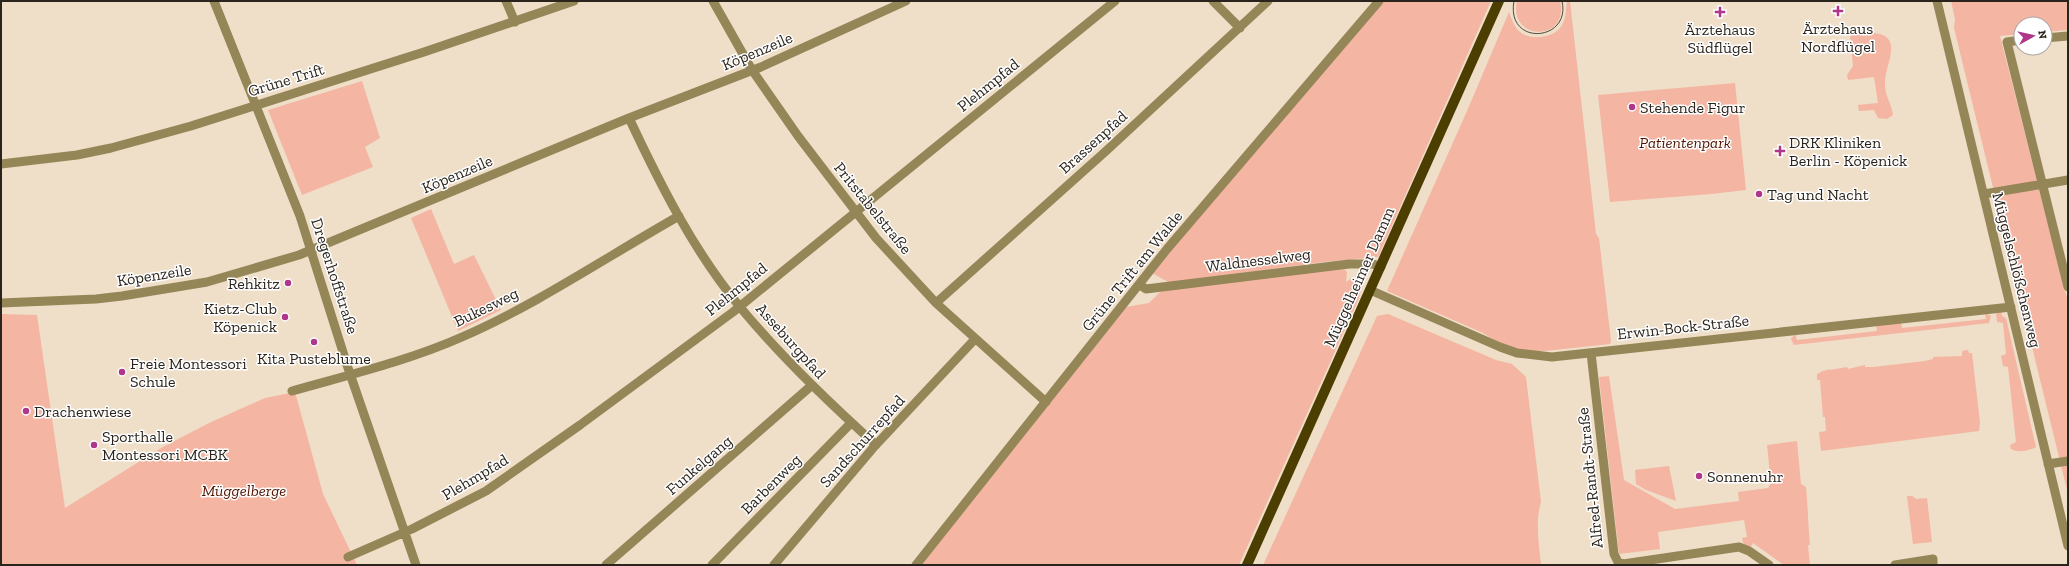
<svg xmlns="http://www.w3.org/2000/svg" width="2069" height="566" font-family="'Zilla Slab',serif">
	<rect width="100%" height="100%" fill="#efdec8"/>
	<path fill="#f4b5a2" d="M 1382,1 L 1491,1 L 1378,257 L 1324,262 L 1170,283 L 1152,273 Z
		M 1517,1 L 1560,1 C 1570,42 1508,42 1517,1 Z
		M 1567,1 L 1570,1 L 1596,234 L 1599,238 L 1611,341 L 1610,344 L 1535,352 L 1505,347 L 1483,333 L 1387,291 L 1467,111 L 1509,12 C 1511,18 1514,25 1517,29 C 1526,41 1551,39 1560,28 C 1566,21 1566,10 1567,1 Z
		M 1951,1 L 2068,1 L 2068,30 L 2045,32 L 2045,24 L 2021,24 L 2021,34 L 2000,36 L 2068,302 L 2068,494 L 1954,28 L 1955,19 Z
		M 1874,33 C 1906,36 1883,67 1885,85 C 1885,96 1892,105 1893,115 L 1887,119 L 1878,118 L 1874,110 L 1859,111 L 1858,105 L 1878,103 L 1874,77 L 1848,80 L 1847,75 L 1853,66 L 1850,35 Z
		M 362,81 L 380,138 L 365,147 L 373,167 L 302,195 L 268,110 Z
		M 1735,83 L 1746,190 L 1711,194 L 1610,202 L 1598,95 Z
		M 431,209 L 454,264 L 474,255 L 501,310 L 458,331 L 411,218 Z
		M 1344,269 L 1347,272 L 1346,282 L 1352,278 L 1353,282 L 1362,286 L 1359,298 L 1239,565 L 921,565 L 1126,307 L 1149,303 L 1160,292 L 1176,288 Z
		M 2001,311 L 2002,316 L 2006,318 L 2036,447 C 2029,451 2018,453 2011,449 L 2010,445 L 2016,442 L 2008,367 L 2003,366 L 2001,356 L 2006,354 L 2003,323 L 1997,322 L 1996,314 Z
		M 1985,313 L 1991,316 L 1989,323 L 1794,345 L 1791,339 L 1795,334 L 1797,340 L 1877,331 L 1876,325 L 1901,322 L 1902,328 L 1986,319 Z
		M 1,314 L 37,315 L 65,508 L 161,448 L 209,423 L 265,398 L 295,392 L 323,494 L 357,565 L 1,565 Z
		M 1388,314 L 1496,360 L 1512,364 L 1526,377 L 1541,502 C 1535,522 1539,544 1541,565 L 1263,565 L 1377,316 Z
		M 1968,350 L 1969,353 L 1972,353 L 1980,423 L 1979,431 L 1821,451 L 1819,432 L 1826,431 L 1825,417 L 1823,417 L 1820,380 L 1817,380 L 1817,374 L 1820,373 L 1820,372 L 1830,369 L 1830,370 L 1847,367 L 1848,369 L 1865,365 L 1865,367 L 1873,367 L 1925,361 L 1933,359 L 1933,357 L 1962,356 L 1962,351 Z
		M 1609,376 L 1624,480 L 1675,509 L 1739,501 L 1738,492 L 1768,488 L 1771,483 L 1767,445 L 1797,441 L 1801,484 L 1806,487 C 1808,507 1808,525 1810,545 L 1808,545 L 1810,565 L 1784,565 L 1753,543 L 1750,548 L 1744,545 L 1742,538 L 1747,537 L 1744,520 L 1658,532 L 1660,549 L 1619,554 L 1599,377 Z
		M 1669,466 L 1676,501 L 1646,490 L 1636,484 L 1635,470 Z
		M 1907,496 L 1912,496 L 1916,499 L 1927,498 L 1932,542 L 1913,544 Z"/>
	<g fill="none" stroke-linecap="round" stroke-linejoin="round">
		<path stroke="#948657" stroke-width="9" d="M 214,1 L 300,216 L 348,368 L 416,565
			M 506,1 L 515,22
			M 713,1 L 752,70 L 798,136 L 876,238 L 936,303 L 1046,402
			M 1213,1 L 1240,28
			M 1937,1 L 2068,546
			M 2045,38 L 2068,36
			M 2021,40 L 2007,42 L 2068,287
			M 629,118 C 660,184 693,250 740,307 C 781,357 827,401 876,445
			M 1,164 L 77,155 L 111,148 L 191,126 L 424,52 L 574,1
			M 1984,194 L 2068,180
			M 1140,285 L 1146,289 L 1349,264 L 1373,264 L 1381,267
			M 1370,290 L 1500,347 L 1517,353 L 1552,357 L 2011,307
			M 1,303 L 96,299 L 122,296 L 207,282 L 299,255 L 629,118 L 761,67 L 906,1
			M 936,303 L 1106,151 L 1268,1
			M 1591,353 L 1614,554 L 1618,562 L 1623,564 L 1739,547 L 1749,551 L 1769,565
			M 292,391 C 348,375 408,361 462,337 C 536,305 608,256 679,216
			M 2048,464 L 2068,461
			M 348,557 L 412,529 L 486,491 L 580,425 L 733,312 L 1115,1
			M 606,565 L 811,386
			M 712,565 L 851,423
			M 774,565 L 873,448 L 975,339
			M 916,565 L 1167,249 L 1379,1
			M 1895,565 L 1933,559 L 1933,565"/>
		<path stroke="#4c3d00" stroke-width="10" d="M 1247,565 L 1499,1"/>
		<path stroke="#51493e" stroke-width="1" d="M 1514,1 C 1505,47 1572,42 1562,1"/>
	</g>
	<g fill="#ae368b" stroke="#fff" stroke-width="1.5">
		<path d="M1836 5h4v4h4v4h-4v4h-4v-4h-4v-4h4z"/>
		<path d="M1718 6h4v4h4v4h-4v4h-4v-4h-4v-4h4z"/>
		<circle cx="1632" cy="107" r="4"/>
		<path d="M1778 145h4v4h4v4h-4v4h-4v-4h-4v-4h4z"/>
		<circle cx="1759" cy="194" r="4"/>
		<circle cx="288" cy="283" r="4"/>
		<circle cx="285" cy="317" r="4"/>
		<circle cx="314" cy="342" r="4"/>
		<circle cx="122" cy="372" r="4"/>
		<circle cx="26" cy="411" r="4"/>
		<circle cx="94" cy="445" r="4"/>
		<circle cx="1699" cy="476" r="4"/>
	</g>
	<g text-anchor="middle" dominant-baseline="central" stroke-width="3" stroke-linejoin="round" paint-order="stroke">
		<g font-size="16" fill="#2a241c" stroke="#fff" text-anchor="start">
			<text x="1838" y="28" text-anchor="middle">Ärztehaus<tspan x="1838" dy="18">Nordflügel</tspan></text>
			<text x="1720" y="29" text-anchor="middle">Ärztehaus<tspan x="1720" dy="18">Südflügel</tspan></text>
			<text x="1640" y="107">Stehende Figur</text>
			<text x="1789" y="142">DRK Kliniken<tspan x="1789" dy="18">Berlin - Köpenick</tspan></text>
			<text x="1767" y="194">Tag und Nacht</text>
			<text x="280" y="283" text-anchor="end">Rehkitz</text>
			<text x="277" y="308" text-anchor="end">Kietz-Club<tspan x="277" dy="18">Köpenick</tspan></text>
			<text x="314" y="358" text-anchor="middle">Kita Pusteblume</text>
			<text x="130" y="363">Freie Montessori<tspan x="130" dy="18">Schule</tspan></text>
			<text x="34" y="411">Drachenwiese</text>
			<text x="102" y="436">Sporthalle<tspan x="102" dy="18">Montessori MCBK</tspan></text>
			<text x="1707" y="476">Sonnenuhr</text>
		</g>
		<g font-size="16" fill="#2a241c" stroke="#fff">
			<text transform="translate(757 51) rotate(-23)">Köpenzeile</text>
			<text transform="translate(286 80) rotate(-17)">Grüne Trift</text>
			<text transform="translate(988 85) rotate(-39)">Plehmpfad</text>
			<text transform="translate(1093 142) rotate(-42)">Brassenpfad</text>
			<text transform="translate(457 174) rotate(-23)">Köpenzeile</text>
			<text transform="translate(873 208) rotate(51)">Pritstabelstraße</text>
			<text transform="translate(1258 260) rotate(-7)">Waldnesselweg</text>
			<text transform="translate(2017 270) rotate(76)">Müggelschlößchenweg</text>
			<text transform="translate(1132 271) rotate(-51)">Grüne Trift am Walde</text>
			<text transform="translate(154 275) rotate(-9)">Köpenzeile</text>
			<text transform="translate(335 276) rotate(72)">Dregerhoffstraße</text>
			<text transform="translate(1359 277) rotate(-66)">Müggelheimer Damm</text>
			<text transform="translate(736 289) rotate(-39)">Plehmpfad</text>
			<text transform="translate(486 307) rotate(-26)">Bukesweg</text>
			<text transform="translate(1683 327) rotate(-6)">Erwin-Bock-Straße</text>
			<text transform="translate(791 341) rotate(48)">Asseburgpfad</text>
			<text transform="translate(862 441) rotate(-48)">Sandschurrepfad</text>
			<text transform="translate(699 465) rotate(-41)">Funkelgang</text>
			<text transform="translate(475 477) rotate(-31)">Plehmpfad</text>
			<text transform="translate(1590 478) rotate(-96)">Alfred-Randt-Straße</text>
			<text transform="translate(771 484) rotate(-45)">Barbenweg</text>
		</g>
		<g font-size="16" font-style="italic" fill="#501301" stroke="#fff">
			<text x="1685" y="142">Patientenpark</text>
			<text x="244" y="490">Müggelberge</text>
		</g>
	</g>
	<rect width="2069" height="566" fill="none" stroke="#2a241c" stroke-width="4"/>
	<g transform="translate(2033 36) rotate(82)"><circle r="19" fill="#ffffff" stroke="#aaa7a4"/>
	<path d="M0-3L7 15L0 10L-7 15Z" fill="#ae368b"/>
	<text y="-6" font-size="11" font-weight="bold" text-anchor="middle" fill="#2a241c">N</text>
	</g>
</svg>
